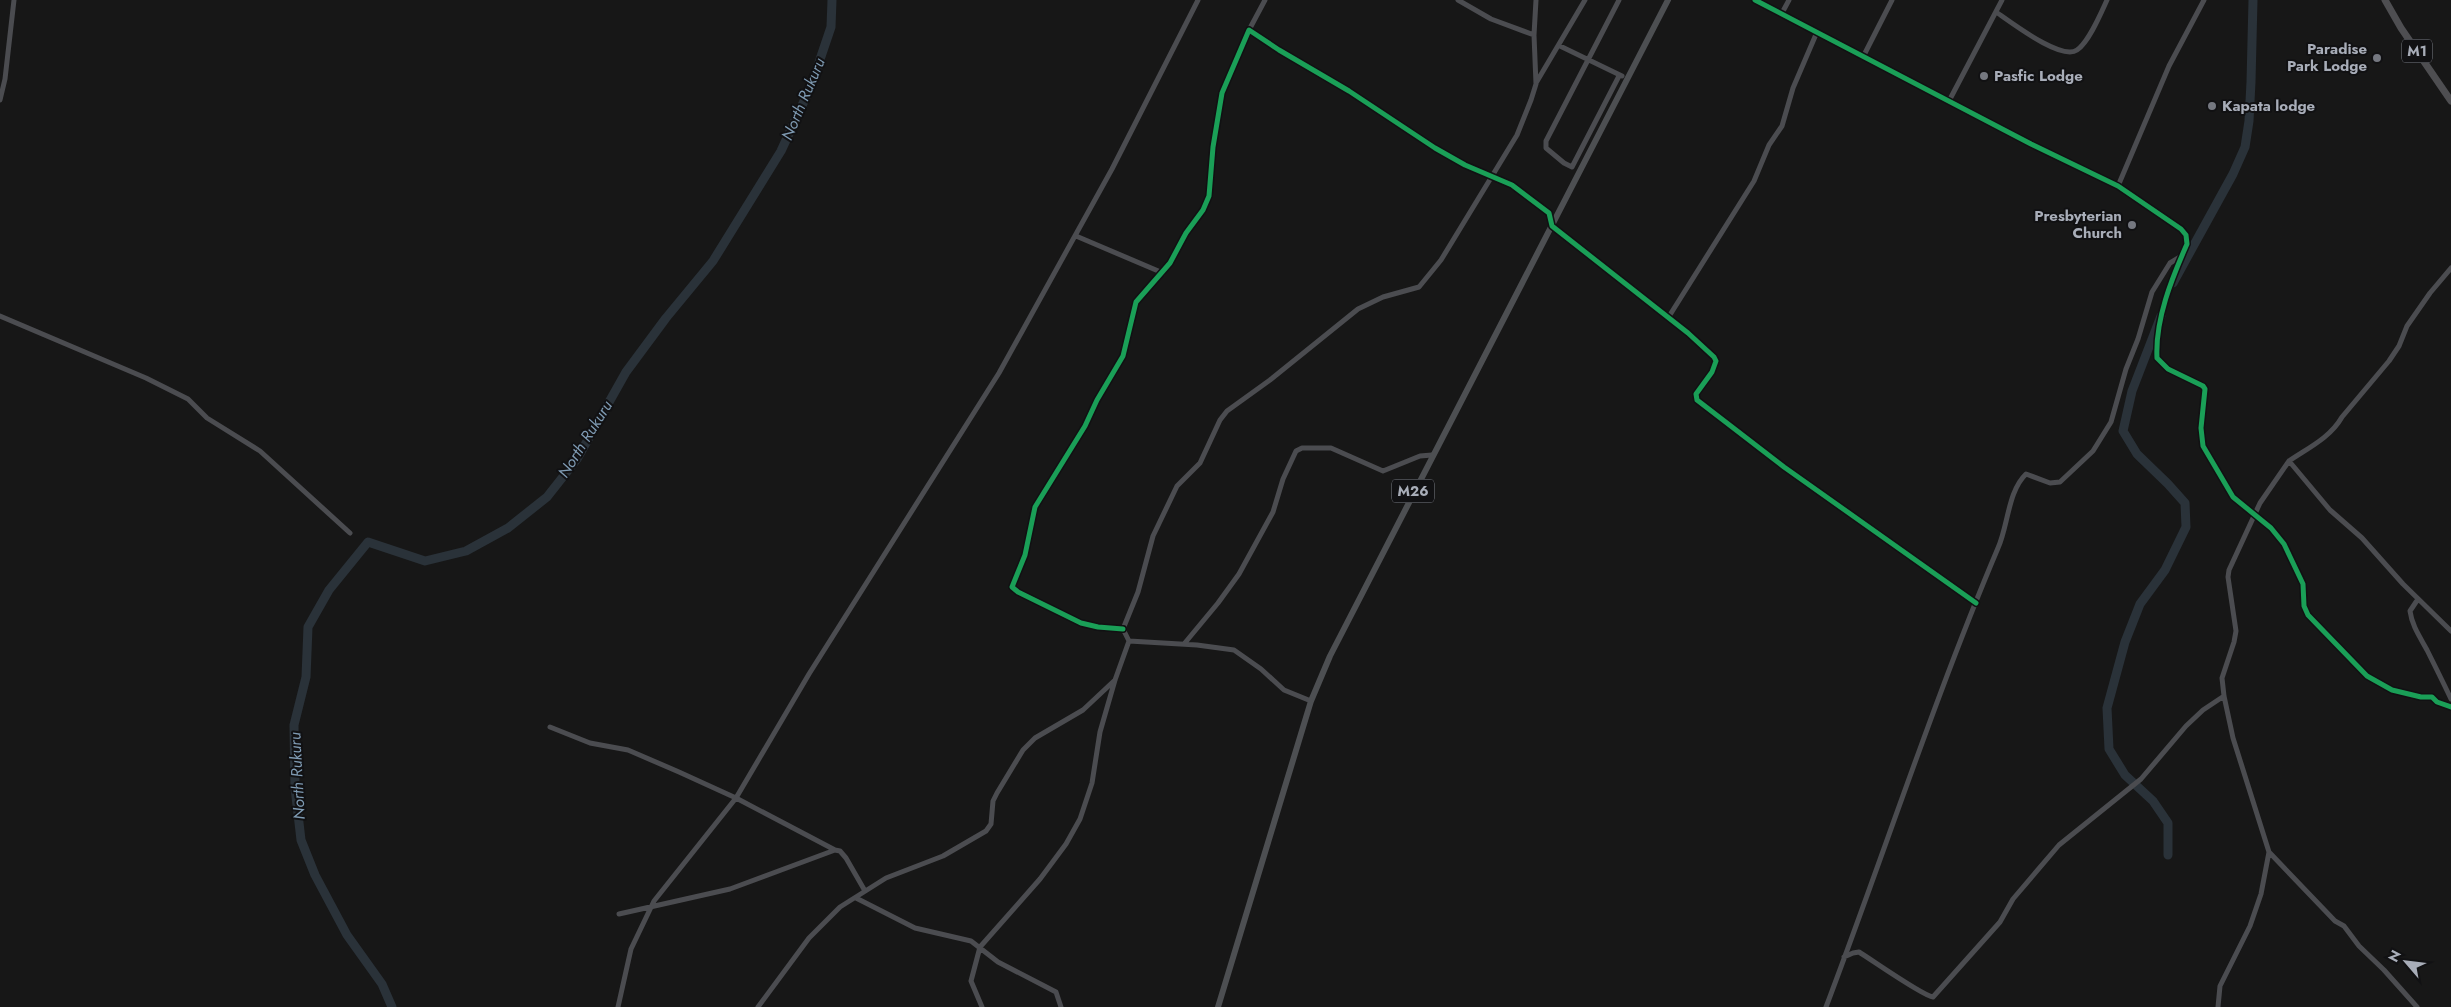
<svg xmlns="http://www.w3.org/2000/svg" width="2451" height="1007" font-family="Jost,sans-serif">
	<rect width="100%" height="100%" fill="#171717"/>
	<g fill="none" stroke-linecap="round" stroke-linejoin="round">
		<path stroke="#2a3239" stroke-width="9" d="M 2173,283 L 2233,174 L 2245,147 L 2249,121 L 2251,82 L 2253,0
			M 2161,316 L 2132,391 L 2123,431 L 2137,454 L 2168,484 L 2185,503 L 2186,527 L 2165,570 L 2140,604 L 2125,642 L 2107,708 L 2109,749 L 2125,775 L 2153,801 L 2168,823 L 2168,855
			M 392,1007 L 382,984 L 347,935 L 315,875 L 301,840 L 295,788 L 294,725 L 306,677 L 308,627 L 329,590 L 368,542 L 425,561 L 466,551 L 508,528 L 547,497 L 577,459 L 626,372 L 666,318 L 713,261 L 781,151 L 811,86 L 831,27 L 832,0"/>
		<path stroke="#4b4c50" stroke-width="5" d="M 1458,0 L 1491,19 L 1534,35
			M 1619,0 L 1546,141 L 1546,148 L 1564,163 L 1572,167 L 1619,76
			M 1755,0 L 2031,144 L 2118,186 L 2181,229 L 2186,235 L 2187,244 C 2172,278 2155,319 2157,358 L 2168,369 L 2203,386 L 2205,389 L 2201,428 L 2203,446 L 2233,497 L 2271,528 L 2284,544 L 2303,584 L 2304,606 L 2308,615 L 2367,676 L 2392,690 L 2421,697 L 2432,697 L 2437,702 L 2451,707
			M 1996,12 C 2011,22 2061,61 2077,50 C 2089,42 2101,13 2107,0
			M 1782,13 L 1789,0
			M 1249,30 L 1265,0
			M 1560,46 L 1622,76
			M 1863,57 L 1892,0
			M 1536,83 L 1585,0
			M 0,100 L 5,79 L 14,0
			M 1949,101 L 2002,0
			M 2118,186 L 2169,66 L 2204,0
			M 1076,236 L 1163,273
			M 2451,268 L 2430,293 L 2407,326 L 2399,346 L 2389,361 L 2342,417 C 2330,438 2308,448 2289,461 L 2330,510 L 2362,538 L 2403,584 L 2451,631
			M 0,316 L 146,378 L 188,399 L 207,418 L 260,451 L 350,533
			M 1668,318 L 1754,181 L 1769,145 L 1782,126 L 1793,88 L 1817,32
			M 2418,599 L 2410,611 C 2412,626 2420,637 2427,650 C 2435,666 2443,682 2451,699
			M 1123,629 L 1098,627 L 1081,623 L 1018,592 L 1012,587 L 1025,555 L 1035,507 L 1085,426 L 1097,400 L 1123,356 L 1136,302 L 1170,263 L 1186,233 L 1203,210 L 1209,196 L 1213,147 L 1222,93 L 1249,30 L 1279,50 L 1349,91 L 1435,148 L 1465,165 L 1512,185 L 1549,213 L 1552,226 L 1688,333 L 1714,357 L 1716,361 L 1712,372 L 1696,394 L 1697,400 L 1784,467 L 1976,603
			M 1129,641 L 1123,629 L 1138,592 L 1153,536 L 1177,486 L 1200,463 L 1220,420 L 1227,411 L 1270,380 L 1358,309 L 1383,297 L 1419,287 L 1441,260 L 1517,135 L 1531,100 L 1536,84 L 1534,35 L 1536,0
			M 1129,641 L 1197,645 L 1234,650 L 1261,669 L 1284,690 L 1311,701
			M 1184,644 L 1218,603 L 1239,574 L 1273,512 L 1283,479 L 1296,451 L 1302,448 L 1331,448 L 1383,471 L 1420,456 L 1432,455
			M 550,727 L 590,743 L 628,750 L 679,772 L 736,798 L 835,850
			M 2269,852 L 2335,921 L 2344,926 L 2359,946 L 2384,970 L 2417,1007
			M 856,898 L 915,928 L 971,941 L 998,962 L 1056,992 L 1061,1007
			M 619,914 L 730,889 L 835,850 L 840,851 L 846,858 L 865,891
			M 1844,957 L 1853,953 L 1859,952 C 1872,960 1923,996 1933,997 L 2000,922 L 2013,899 L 2059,845 L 2141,779 L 2186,726 L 2203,710 L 2224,696
			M 618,1007 L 631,949 L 654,901 L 736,798 L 809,674 L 999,373 L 1112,169 L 1198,0
			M 758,1007 L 809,938 L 840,907 L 886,878 L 943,856 L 986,831 L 991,824 L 993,801 L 997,793 L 1023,750 L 1035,738 L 1083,710 L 1115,680
			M 982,1007 L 971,981 L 980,947 L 1040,879 L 1066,844 L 1080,819 L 1092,783 L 1100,732 L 1115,680 L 1129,641
			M 1826,1007 C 1884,854 1934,699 1998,548 C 2008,526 2008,491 2026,474 L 2050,483 L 2060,482 L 2093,451 L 2111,422 L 2126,369 L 2138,339 L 2152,292 L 2170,263 L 2180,257
			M 2218,1007 L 2220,986 L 2250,926 L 2261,894 L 2269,852 L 2233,738 L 2224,696 L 2222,678 L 2234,642 L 2236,631 L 2228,577 L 2229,570 L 2260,503 L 2289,461"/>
		<path stroke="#4d4f52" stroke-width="6" d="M 1218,1007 L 1311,701 L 1330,656 L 1668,0"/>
		<path stroke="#4e4e51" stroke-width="7" d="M 2385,0 L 2401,28 L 2451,101"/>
		<defs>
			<path id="cycleway" d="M 1755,0 L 2031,144 L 2118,186 L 2181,229 L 2186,235 L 2187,244 C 2172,278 2155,319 2157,358 L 2168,369 L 2203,386 L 2205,389 L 2201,428 L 2203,446 L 2233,497 L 2271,528 L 2284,544 L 2303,584 L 2304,606 L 2308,615 L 2367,676 L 2392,690 L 2421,697 L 2432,697 L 2437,702 L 2451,707
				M 1123,629 L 1098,627 L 1081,623 L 1018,592 L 1012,587 L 1025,555 L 1035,507 L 1085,426 L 1097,400 L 1123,356 L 1136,302 L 1170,263 L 1186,233 L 1203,210 L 1209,196 L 1213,147 L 1222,93 L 1249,30 L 1279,50 L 1349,91 L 1435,148 L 1465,165 L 1512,185 L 1549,213 L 1552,226 L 1688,333 L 1714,357 L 1716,361 L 1712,372 L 1696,394 L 1697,400 L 1784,467 L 1976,603"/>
		</defs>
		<use href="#cycleway" stroke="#111113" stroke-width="8"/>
		<use href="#cycleway" stroke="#1a9f57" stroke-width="5"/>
	</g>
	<g fill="#757880" stroke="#111113" stroke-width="2">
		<circle cx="2377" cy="58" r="5"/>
		<circle cx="1984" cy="76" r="5"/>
		<circle cx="2212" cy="106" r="5"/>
		<circle cx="2132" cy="225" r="5"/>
	</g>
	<g text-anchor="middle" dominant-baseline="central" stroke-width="4" stroke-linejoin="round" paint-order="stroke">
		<g fill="#111113" stroke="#7b7e86" stroke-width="1">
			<rect x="2402" y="39.5" width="30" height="23" rx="4"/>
			<rect x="1392" y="479.5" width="42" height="23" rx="4"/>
		</g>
		<g font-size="14" font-weight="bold" fill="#a8adb8">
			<text x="2417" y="51">M1</text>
			<text x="1413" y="491">M26</text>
		</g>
		<g font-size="15" font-weight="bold" fill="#a8adb8" stroke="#111113" text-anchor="end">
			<text x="2367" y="49">Paradise<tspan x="2367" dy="17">Park Lodge</tspan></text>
			<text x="1994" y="76" text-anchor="start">Pasfic Lodge</text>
			<text x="2222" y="106" text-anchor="start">Kapata lodge</text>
			<text x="2122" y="216">Presbyterian<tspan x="2122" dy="17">Church</tspan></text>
		</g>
		<g font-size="16" font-style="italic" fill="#7f9bb3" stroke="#111113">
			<text transform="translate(803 99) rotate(-67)">North Rukuru</text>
			<text transform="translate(585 439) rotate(-58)">North Rukuru</text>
			<text transform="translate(297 776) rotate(-93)">North Rukuru</text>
		</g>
	</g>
	<g transform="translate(2406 962) rotate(298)" stroke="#111113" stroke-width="4" paint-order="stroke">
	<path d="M0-4L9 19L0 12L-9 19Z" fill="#a8adb8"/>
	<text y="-8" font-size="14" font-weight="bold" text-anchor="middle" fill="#a8adb8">N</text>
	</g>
</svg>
